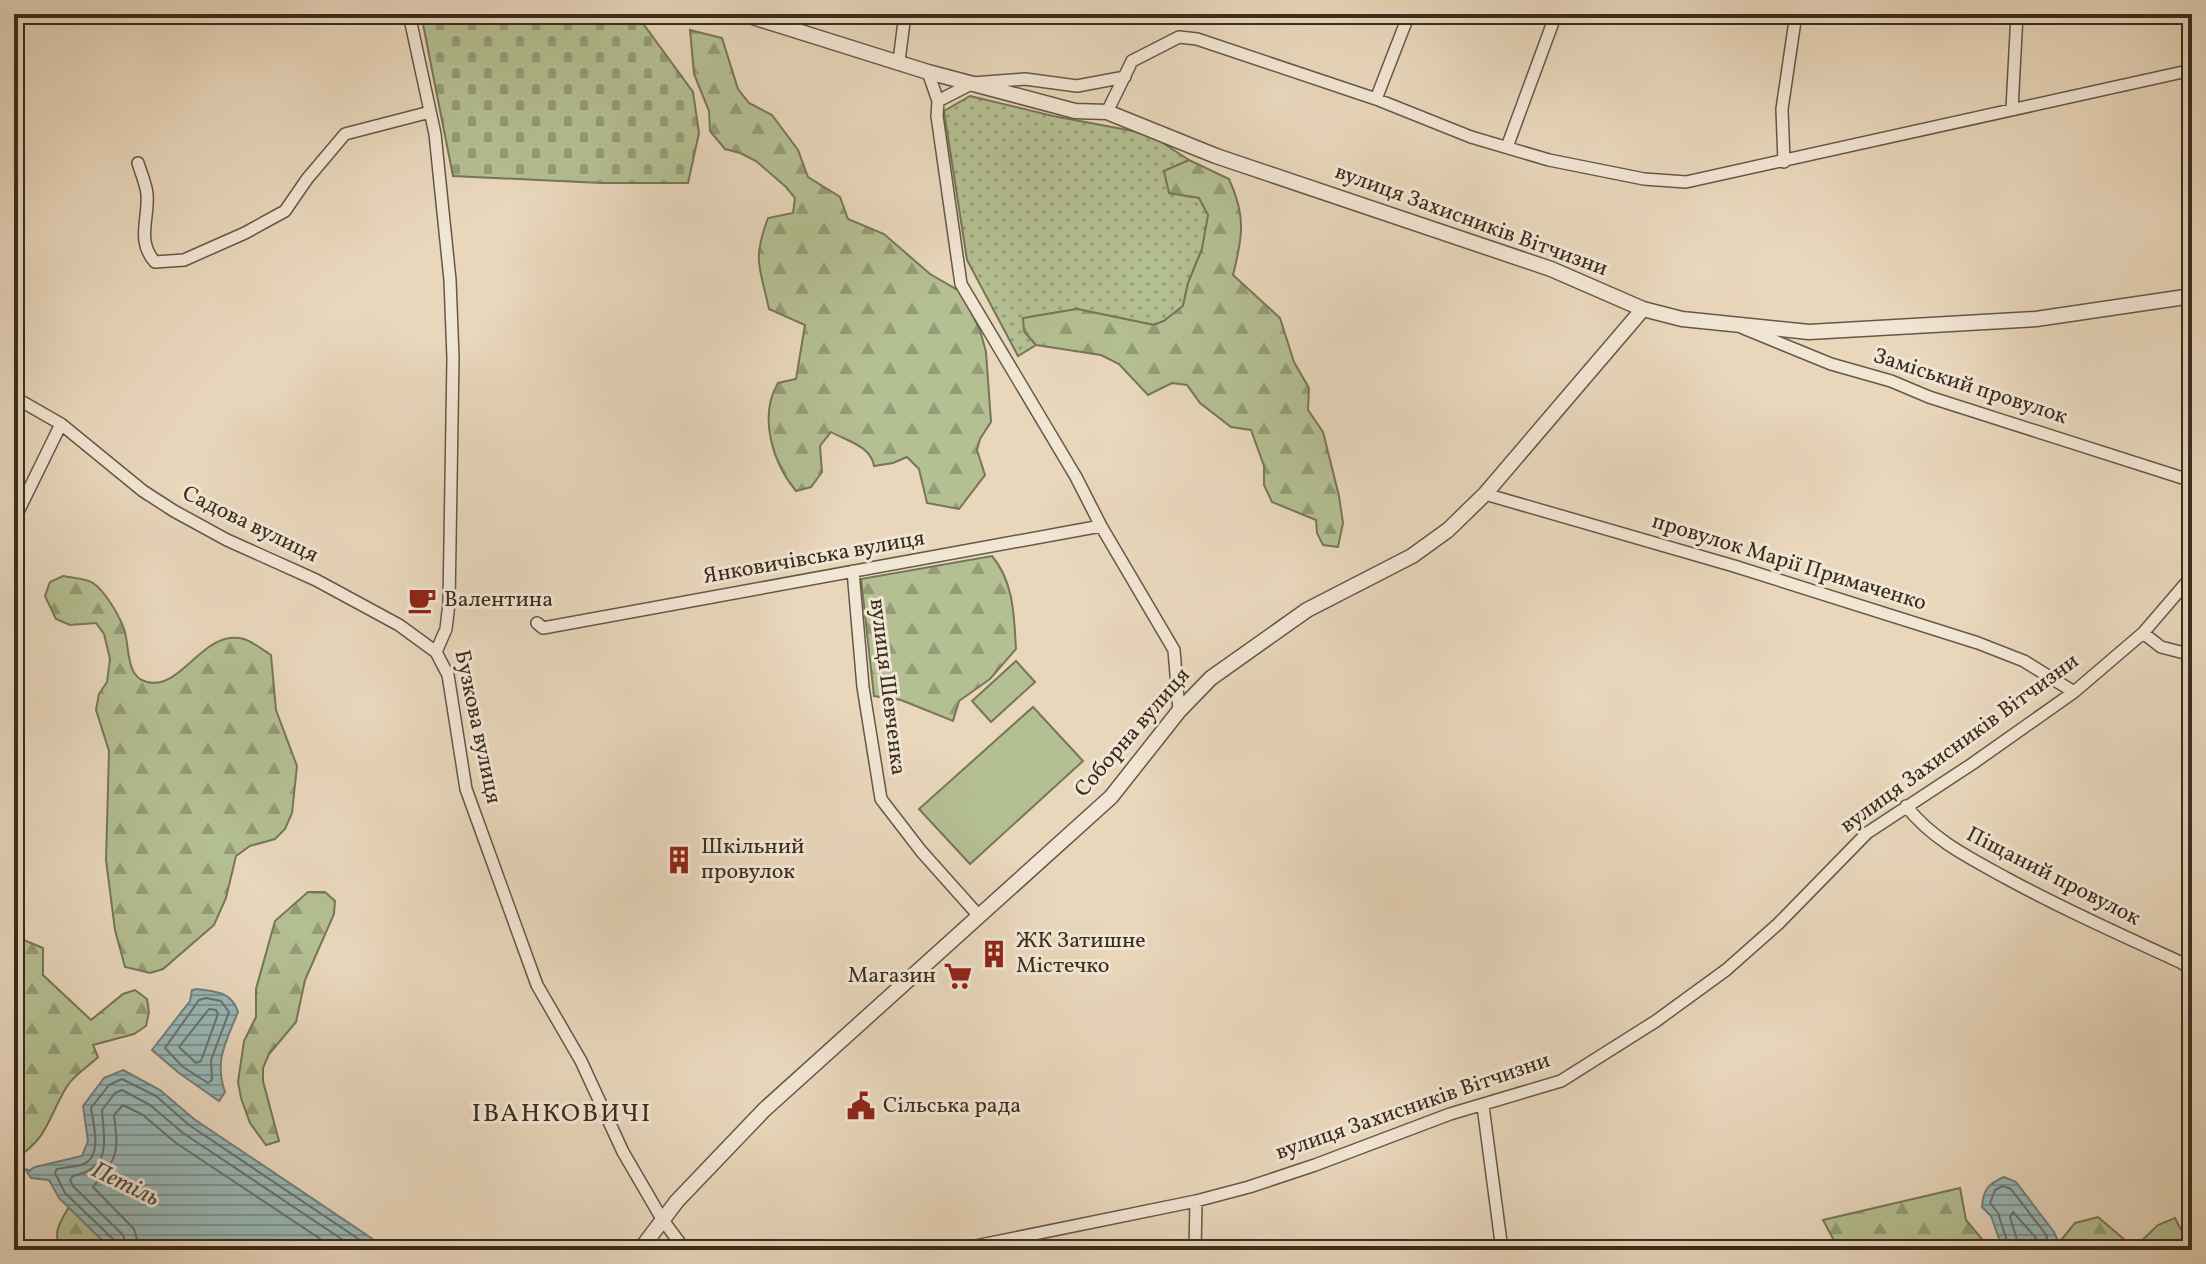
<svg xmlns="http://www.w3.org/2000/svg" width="2206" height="1264" font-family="Vollkorn,serif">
	<defs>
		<pattern id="grass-dots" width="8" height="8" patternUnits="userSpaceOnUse" patternTransform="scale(2)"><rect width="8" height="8" fill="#b4bf92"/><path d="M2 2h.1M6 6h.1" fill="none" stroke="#939c77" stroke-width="1.8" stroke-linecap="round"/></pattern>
		<pattern id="forest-firs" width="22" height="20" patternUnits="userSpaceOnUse" patternTransform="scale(2)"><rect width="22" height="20" fill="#b4bf92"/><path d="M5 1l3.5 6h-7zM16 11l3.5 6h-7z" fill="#939c77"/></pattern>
		<pattern id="cemetery-stones" width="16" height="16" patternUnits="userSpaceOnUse" patternTransform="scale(2)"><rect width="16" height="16" fill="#b4bf92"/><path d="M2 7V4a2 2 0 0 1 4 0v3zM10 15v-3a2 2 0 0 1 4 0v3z" fill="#939c77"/></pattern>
		<pattern id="water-rules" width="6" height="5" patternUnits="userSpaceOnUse" patternTransform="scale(2)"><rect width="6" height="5" fill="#99b8b8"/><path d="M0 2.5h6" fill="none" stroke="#7e9695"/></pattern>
	</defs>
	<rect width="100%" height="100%" fill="#e9d7bc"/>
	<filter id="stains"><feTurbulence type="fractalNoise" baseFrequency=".0025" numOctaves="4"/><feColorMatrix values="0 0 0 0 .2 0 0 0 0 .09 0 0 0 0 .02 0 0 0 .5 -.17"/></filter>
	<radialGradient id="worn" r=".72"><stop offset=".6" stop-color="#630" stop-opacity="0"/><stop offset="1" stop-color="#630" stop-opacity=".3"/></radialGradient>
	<path fill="url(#grass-dots)" stroke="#767658" stroke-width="2" d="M 970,96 L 1053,116 L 1149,134 L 1189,160 L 1164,171 L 1199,198 L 1209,215 L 1202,249 L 1188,283 L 1183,306 L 1164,321 L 1154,325 L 1077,309 L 1024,318 L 1024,331 L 1036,345 L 1018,356 L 967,260 L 944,111 Z"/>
	<path fill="url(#forest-firs)" stroke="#767658" stroke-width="2" d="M 690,30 L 722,38 L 738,89 L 749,103 L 772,115 L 798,150 L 808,177 L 840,197 L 848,219 L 884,234 L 930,274 L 961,292 L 980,330 L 986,352 L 991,422 L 980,439 L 977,450 L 985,475 L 959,509 L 927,503 L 919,469 L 907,457 L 893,463 L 874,466 C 871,446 847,441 831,432 L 820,446 L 822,472 L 811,487 L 796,491 C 773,463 758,417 778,383 L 796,379 L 805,325 L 769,309 C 760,267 752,261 768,218 L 793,213 L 795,198 L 786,187 L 756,161 L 740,153 L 725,149 L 710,131 L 709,111 L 694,74 Z
		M 1189,160 L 1229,179 C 1246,216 1243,236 1233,275 L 1280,318 L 1294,362 L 1309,388 L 1308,410 L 1323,432 L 1339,496 L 1343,523 L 1338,547 L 1323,545 L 1317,533 L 1316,520 L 1272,502 L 1264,485 L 1264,466 L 1251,430 L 1231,427 L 1200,403 L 1187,385 L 1172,383 L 1148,395 L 1119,364 L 1101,355 L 1036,345 L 1024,331 L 1023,318 L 1077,309 L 1154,325 L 1164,321 L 1183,306 L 1188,283 L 1202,249 L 1208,215 L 1199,198 L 1169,193 L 1164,171 Z
		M 992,556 C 1014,582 1014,616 1016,649 L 990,679 L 959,701 L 953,721 L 901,700 L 874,696 L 861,579 Z
		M 63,576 C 72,578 85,578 93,583 C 105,591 119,615 124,629 C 130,646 125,677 147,682 C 182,691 203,628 244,639 C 253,642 263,650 271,655 L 276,710 L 297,766 L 292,813 L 285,829 L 275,839 L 250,846 L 236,856 L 226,898 L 214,925 L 163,969 L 150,973 L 125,967 L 115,930 L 106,860 L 109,751 L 96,710 L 99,694 L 107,682 L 110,659 L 104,634 L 96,623 L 70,625 L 56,619 L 45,596 L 50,582 Z
		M 308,892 L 325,892 L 335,901 L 334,914 L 305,980 L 296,1022 L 269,1054 L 263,1068 L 263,1081 L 279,1141 L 266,1145 L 250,1123 L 241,1098 L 238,1082 L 244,1041 L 256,1017 L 256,989 L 275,921 Z
		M 14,936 L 43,948 L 43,975 L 91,1020 L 123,994 L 135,990 L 147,999 L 149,1012 L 146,1026 L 134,1034 L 93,1045 L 98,1057 C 88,1067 72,1076 66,1088 C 48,1118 47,1141 14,1159 Z
		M 1960,1188 L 1966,1220 L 1991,1250 L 1839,1250 L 1823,1220 Z
		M 69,1207 L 112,1250 L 61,1250 C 52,1233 60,1222 69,1207 Z
		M 2098,1217 L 2134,1248 L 2158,1225 L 2175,1218 L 2184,1235 L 2184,1250 L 2053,1250 L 2075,1223 Z"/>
	<path fill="url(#cemetery-stones)" stroke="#767658" stroke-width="2" d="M 421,14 L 636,14 L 693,92 L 699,133 L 688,183 L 601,183 L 453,176 Z"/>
	<path fill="#b4bf92" stroke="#767658" stroke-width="2" d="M 1016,661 L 1035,682 L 991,722 L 972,701 Z
		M 1033,707 L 1083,761 L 970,864 L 919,809 Z"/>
	<path fill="url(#water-rules)" stroke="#73807b" stroke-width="2" d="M 197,989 C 216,992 231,991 238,1012 C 226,1042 214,1060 225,1092 L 219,1101 L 179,1073 L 152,1050 L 190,1001 L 192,990 Z
		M 123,1070 L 160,1090 L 194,1119 L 389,1250 L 112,1250 L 59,1198 L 49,1180 L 31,1178 L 27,1172 L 35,1167 L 82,1156 L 88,1141 L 83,1106 L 104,1078 Z
		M 2004,1177 L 2016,1182 L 2054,1232 L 2059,1243 L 2048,1250 L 2003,1250 L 1991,1216 L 1982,1207 C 1983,1190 1988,1184 2004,1177 Z"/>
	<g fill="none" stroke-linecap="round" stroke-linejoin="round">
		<path stroke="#69726c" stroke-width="2" d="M 206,998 L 221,1001 L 229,1012 L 211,1060 L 212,1080 L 208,1083 L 183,1067 L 165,1048 L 199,1000 Z
			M 209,1009 L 216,1010 L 218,1014 L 201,1061 L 196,1063 L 179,1047 Z
			M 118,1250 L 115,1241 L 65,1193 L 55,1173 L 57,1169 C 65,1167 76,1167 84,1164 C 103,1155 93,1123 91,1108 L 109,1085 L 122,1079 L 156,1096 L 189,1125 L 375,1250
			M 128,1250 L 123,1235 L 73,1186 L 70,1180 L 73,1176 C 112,1168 104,1142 102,1110 L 115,1093 L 122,1090 L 150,1105 L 183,1133 L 358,1250
			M 140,1250 L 134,1229 L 93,1187 C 118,1156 119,1155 114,1115 L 123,1105 L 143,1115 L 176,1143 L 337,1250
			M 2010,1250 L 1998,1213 L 1990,1203 L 1995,1190 L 2003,1186 L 2011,1189 L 2047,1236 L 2045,1250
			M 2020,1250 L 2010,1217 L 2013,1212 L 2036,1238 L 2035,1250"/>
		<path stroke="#73807b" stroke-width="3" d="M 14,1167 L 30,1171"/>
		<defs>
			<path id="minor" d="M 409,14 L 435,134 L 450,280 L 453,358 L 449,603 L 446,629 L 436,652 L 448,675 L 466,789 L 537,985 L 581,1061 L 623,1152 L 662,1219 L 685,1250
				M 899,61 L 905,14
				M 928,72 L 938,101 L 937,116 L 961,284 L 1076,477 L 1101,526 L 1174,650 L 1179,711
				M 1376,99 L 1409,14
				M 938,101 L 973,83 L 1025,79 L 1077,86 L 1125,77
				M 2012,109 L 2017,14
				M 1107,112 L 1132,61 L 1179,37 L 1197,39 L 1376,99 L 1471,137 L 1549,160 L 1644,179 L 1686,182 L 2192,70
				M 1507,147 L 1556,14
				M 1784,162 L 1782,109 L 1796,14
				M 138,163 C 141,173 146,184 147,194 C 149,219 136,241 155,262 L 184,260 L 245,233 L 285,211 L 307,179 L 345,134 L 430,112
				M 1743,328 L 1831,364 L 1891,381 L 1929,397 L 2192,481
				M 14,397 L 61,424 L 143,491 L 174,511 L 227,540 L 316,580 L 399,625 L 436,652
				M 1485,494 L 1734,566 L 1978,643 L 2024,661 L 2074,692
				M 14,520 L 61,424
				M 853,571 L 863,687 L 881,799 L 921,851 L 979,916
				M 537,623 L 543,628 L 1101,526
				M 2143,633 L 2161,647 L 2192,655
				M 1906,806 C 1933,840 1968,857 2006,878 C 2063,909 2121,935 2180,962 L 2192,970
				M 2189,1032 L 2192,1018
				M 1483,1106 L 1502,1250
				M 956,1250 L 1196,1201 L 1249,1187 L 1315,1165 L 1450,1114 L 1561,1081 L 1656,1021 L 1726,970 L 1778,924 L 1867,833 L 1972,764 L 2074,692 L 2143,633 L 2192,576
				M 1195,1250 L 1196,1201"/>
			<path id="tertiary" d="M 743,14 L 928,72 L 1075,111 L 1107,112 L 1216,156 L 1551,269 L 1643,309 L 1682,319 L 1809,332 L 2036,319 L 2192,296
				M 640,1250 L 677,1201 L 764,1110 L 1111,797 L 1179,711 L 1211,678 L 1307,610 L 1412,556 L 1448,530 L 1485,494 L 1643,309"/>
		</defs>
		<use href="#minor" stroke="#655846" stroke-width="14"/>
		<use href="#tertiary" stroke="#655846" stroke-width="17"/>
		<use href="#minor" stroke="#f1e5d3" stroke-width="11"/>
		<use href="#tertiary" stroke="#f1e5d3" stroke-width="14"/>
	</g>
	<defs>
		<symbol id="cafe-bare" viewBox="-9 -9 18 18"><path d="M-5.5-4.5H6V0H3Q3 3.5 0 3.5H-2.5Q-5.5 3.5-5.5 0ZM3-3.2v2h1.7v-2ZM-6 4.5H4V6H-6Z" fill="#8f2418" stroke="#f1e5d3" stroke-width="2.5" paint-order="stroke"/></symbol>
		<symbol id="building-bare" viewBox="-9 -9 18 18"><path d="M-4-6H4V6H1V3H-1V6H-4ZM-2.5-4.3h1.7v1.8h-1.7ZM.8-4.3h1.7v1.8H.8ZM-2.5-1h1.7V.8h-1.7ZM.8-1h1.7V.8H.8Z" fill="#8f2418" stroke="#f1e5d3" stroke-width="2.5" paint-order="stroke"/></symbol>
		<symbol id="supermarket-bare" viewBox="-9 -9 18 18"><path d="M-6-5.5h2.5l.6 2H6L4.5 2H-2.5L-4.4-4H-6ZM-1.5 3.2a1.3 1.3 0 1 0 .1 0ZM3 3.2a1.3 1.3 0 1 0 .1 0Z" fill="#8f2418" stroke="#f1e5d3" stroke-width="2.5" paint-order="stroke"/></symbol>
		<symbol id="civic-bare" viewBox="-9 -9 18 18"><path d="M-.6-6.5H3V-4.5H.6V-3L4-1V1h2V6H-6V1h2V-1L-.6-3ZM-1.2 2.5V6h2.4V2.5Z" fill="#8f2418" stroke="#f1e5d3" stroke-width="2.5" paint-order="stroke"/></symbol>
	</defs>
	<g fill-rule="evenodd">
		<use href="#cafe-bare" x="402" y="580" width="40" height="40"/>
		<use href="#building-bare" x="659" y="840" width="40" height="40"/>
		<use href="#building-bare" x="974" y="934" width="40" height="40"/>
		<use href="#supermarket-bare" x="938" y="956" width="40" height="40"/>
		<use href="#civic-bare" x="841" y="1086" width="40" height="40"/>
	</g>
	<g text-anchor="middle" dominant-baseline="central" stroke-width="6" stroke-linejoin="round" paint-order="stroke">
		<g font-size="22" fill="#392d1f" stroke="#f1e5d3">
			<text transform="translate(1471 221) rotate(20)">вулиця Захисників Вітчизни</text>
			<text transform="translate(1970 387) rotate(18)">Заміський провулок</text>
			<text transform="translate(250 525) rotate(26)">Садова вулиця</text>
			<text transform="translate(814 558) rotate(-10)">Янковичівська вулиця</text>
			<text transform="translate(1789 563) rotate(17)">провулок Марії Примаченко</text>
			<text transform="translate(887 687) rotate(83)">вулиця Шевченка</text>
			<text transform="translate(477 727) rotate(78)">Бузкова вулиця</text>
			<text transform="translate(1133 733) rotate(-49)">Соборна вулиця</text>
			<text transform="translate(1960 744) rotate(-36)">вулиця Захисників Вітчизни</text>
			<text transform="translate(2053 877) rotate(27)">Піщаний провулок</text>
			<text transform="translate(1413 1107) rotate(-19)">вулиця Захисників Вітчизни</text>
		</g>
		<g font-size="22" fill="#392d1f" stroke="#f1e5d3" text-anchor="start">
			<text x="444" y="600">Валентина</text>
			<text x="701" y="847">Шкільний<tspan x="701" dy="25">провулок</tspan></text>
			<text x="1016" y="941">ЖК Затишне<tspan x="1016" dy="25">Містечко</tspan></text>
			<text x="936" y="976" text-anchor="end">Магазин</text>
			<text x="883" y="1106">Cільська рада</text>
		</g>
		<g font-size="24" font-style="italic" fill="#515045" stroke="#f1e5d3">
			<text transform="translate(125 1185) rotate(26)">Петіль</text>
		</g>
		<g font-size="26" letter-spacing="2" fill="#392d1f" stroke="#f1e5d3">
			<text x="562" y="1114">ІВАНКОВИЧІ</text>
		</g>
	</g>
	<rect width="2206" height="1264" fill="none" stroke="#e9d7bc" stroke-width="48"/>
	<rect x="16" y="16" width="2174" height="1232" fill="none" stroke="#392d1f" stroke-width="4"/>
	<rect x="24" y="24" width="2158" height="1216" fill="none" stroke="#392d1f" stroke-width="2"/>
	<rect width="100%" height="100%" filter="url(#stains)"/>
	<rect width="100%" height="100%" fill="url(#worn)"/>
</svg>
